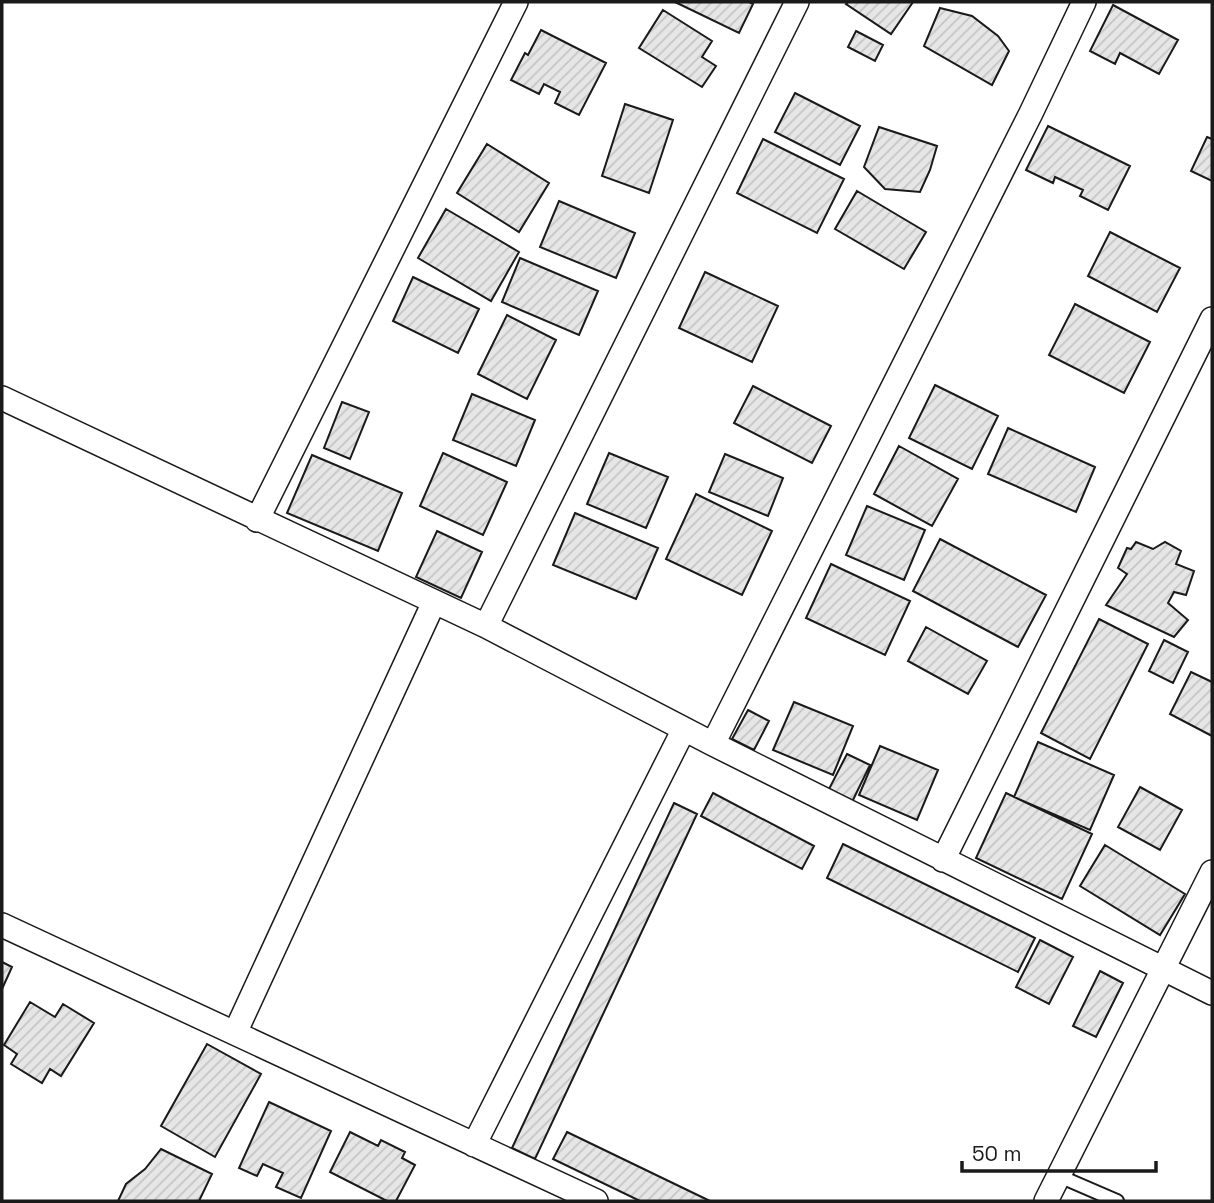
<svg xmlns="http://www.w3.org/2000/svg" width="1214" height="1203" font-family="'Space Grotesk',sans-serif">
	<defs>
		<pattern id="building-hatch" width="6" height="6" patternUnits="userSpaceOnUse" patternTransform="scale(1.75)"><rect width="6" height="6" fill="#e6e6e6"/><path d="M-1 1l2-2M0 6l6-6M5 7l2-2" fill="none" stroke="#c5c5c5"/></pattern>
	</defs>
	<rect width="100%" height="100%" fill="#fff"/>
	<path fill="url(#building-hatch)" stroke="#1a1a1a" stroke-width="2" d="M 675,2 L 749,2 L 753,4 L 739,33 Z
		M 848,2 L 913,2 L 891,34 L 846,4 Z
		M 1113,5 L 1178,40 L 1159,74 L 1120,53 L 1115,64 L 1090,51 Z
		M 940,8 L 972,16 L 998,36 L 1009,51 L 992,85 L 924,46 Z
		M 663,10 L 712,41 L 702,57 L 716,66 L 702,87 L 639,48 Z
		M 541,30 L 606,63 L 579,115 L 555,103 L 560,92 L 544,84 L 539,94 L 511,80 L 525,53 L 528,55 Z
		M 856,31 L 883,45 L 875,61 L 848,47 Z
		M 795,93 L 860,126 L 840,165 L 775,132 Z
		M 625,104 L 673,120 L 649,193 L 602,176 Z
		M 1048,126 L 1130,166 L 1108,210 L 1080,196 L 1083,190 L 1055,177 L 1053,183 L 1026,170 Z
		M 879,127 L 937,146 L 930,170 L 920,192 L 885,189 L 864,167 Z
		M 1207,137 L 1212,139 L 1212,181 L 1191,171 Z
		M 763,139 L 844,179 L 817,233 L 737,193 Z
		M 487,144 L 549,183 L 519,232 L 457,193 Z
		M 857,191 L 926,232 L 904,269 L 835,229 Z
		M 559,201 L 635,233 L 616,278 L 540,247 Z
		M 446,209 L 519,252 L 491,301 L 418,258 Z
		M 1110,232 L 1180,268 L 1157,312 L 1088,276 Z
		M 520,258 L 598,291 L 579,335 L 502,302 Z
		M 705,272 L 778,306 L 752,362 L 679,328 Z
		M 413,277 L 479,309 L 458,353 L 393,321 Z
		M 1075,304 L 1150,342 L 1124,393 L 1049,355 Z
		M 507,315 L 556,340 L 527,399 L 478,374 Z
		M 935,385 L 998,416 L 972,469 L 909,438 Z
		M 753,386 L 831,426 L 812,463 L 734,423 Z
		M 472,394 L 535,420 L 516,466 L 453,440 Z
		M 342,402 L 369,412 L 350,459 L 324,448 Z
		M 1008,428 L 1095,467 L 1076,512 L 988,474 Z
		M 899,446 L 958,479 L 932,526 L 874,494 Z
		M 443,453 L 507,482 L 483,535 L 420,506 Z
		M 609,453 L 668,477 L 646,528 L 587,504 Z
		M 725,454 L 783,478 L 768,516 L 709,492 Z
		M 312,455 L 402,493 L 378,551 L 287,513 Z
		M 696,494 L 772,531 L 742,595 L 666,559 Z
		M 867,506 L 925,530 L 904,580 L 846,555 Z
		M 575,513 L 658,548 L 636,599 L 553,565 Z
		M 437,531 L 482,552 L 461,598 L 416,577 Z
		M 940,539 L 1046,595 L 1018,647 L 913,591 Z
		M 1136,542 L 1153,549 L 1165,542 L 1181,551 L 1176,564 L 1194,571 L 1186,595 L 1174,592 L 1168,603 L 1188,620 L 1174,637 L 1106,605 L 1127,574 L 1118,568 L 1127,548 L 1131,549 Z
		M 831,564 L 910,601 L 885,655 L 806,618 Z
		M 1099,619 L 1148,644 L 1090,759 L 1041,733 Z
		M 926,627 L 987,661 L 968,694 L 908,661 Z
		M 1164,640 L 1188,652 L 1173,683 L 1149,671 Z
		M 1191,672 L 1212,682 L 1212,736 L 1170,714 Z
		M 794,702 L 853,726 L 833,775 L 773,750 Z
		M 748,710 L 769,721 L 754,750 L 732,739 Z
		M 1038,742 L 1114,775 L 1090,830 L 1014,797 Z
		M 880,746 L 938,770 L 917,820 L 859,795 Z
		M 847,754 L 870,765 L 852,802 L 829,789 Z
		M 1140,787 L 1182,810 L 1160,850 L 1118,827 Z
		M 713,793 L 814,846 L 802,869 L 701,816 Z
		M 1006,793 L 1092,834 L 1062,899 L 976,858 Z
		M 674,803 L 697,814 L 535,1159 L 512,1148 Z
		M 843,844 L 1035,938 L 1018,972 L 827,878 Z
		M 1105,845 L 1185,894 L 1160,935 L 1080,886 Z
		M 1040,940 L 1073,957 L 1049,1004 L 1016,987 Z
		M 2,962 L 12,967 L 2,989 Z
		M 1100,971 L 1123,983 L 1096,1037 L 1073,1026 Z
		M 30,1002 L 55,1017 L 63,1004 L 94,1023 L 61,1076 L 50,1069 L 42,1083 L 11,1064 L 17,1054 L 4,1045 Z
		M 207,1044 L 261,1074 L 215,1157 L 161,1126 Z
		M 269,1102 L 331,1131 L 301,1198 L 276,1187 L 283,1173 L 263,1164 L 257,1176 L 239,1168 Z
		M 350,1132 L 378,1146 L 381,1140 L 405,1152 L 402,1158 L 415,1165 L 396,1201 L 387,1201 L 330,1172 Z
		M 567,1132 L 710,1201 L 640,1201 L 553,1159 Z
		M 161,1149 L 212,1174 L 199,1201 L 118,1201 L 126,1184 L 145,1169 Z"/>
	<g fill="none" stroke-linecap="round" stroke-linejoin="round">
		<defs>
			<path id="service" d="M 1059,1176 L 1117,1201"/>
			<path id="minor" d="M 2,398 L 486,626 L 713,744 L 1212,993
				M 257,520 L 516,2
				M 486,626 L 797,2
				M 713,744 L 1031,113 L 1084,2
				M 943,860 L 1212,319
				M 2,925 L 596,1201
				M 235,1033 L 434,602
				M 474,1145 L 684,729
				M 1046,1201 L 1212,872"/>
		</defs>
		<use href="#service" stroke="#1a1a1a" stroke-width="16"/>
		<use href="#minor" stroke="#1a1a1a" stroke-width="26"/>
		<use href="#service" stroke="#fff" stroke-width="12"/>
		<use href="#minor" stroke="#fff" stroke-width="23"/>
	</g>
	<rect width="1214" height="1203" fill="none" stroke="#1a1a1a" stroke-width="7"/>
	<path d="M962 1161v10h194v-10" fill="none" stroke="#1a1a1a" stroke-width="3.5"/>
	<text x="972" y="1161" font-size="21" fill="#1a1a1a" stroke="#ffffff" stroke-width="5" paint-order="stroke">50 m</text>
</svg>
